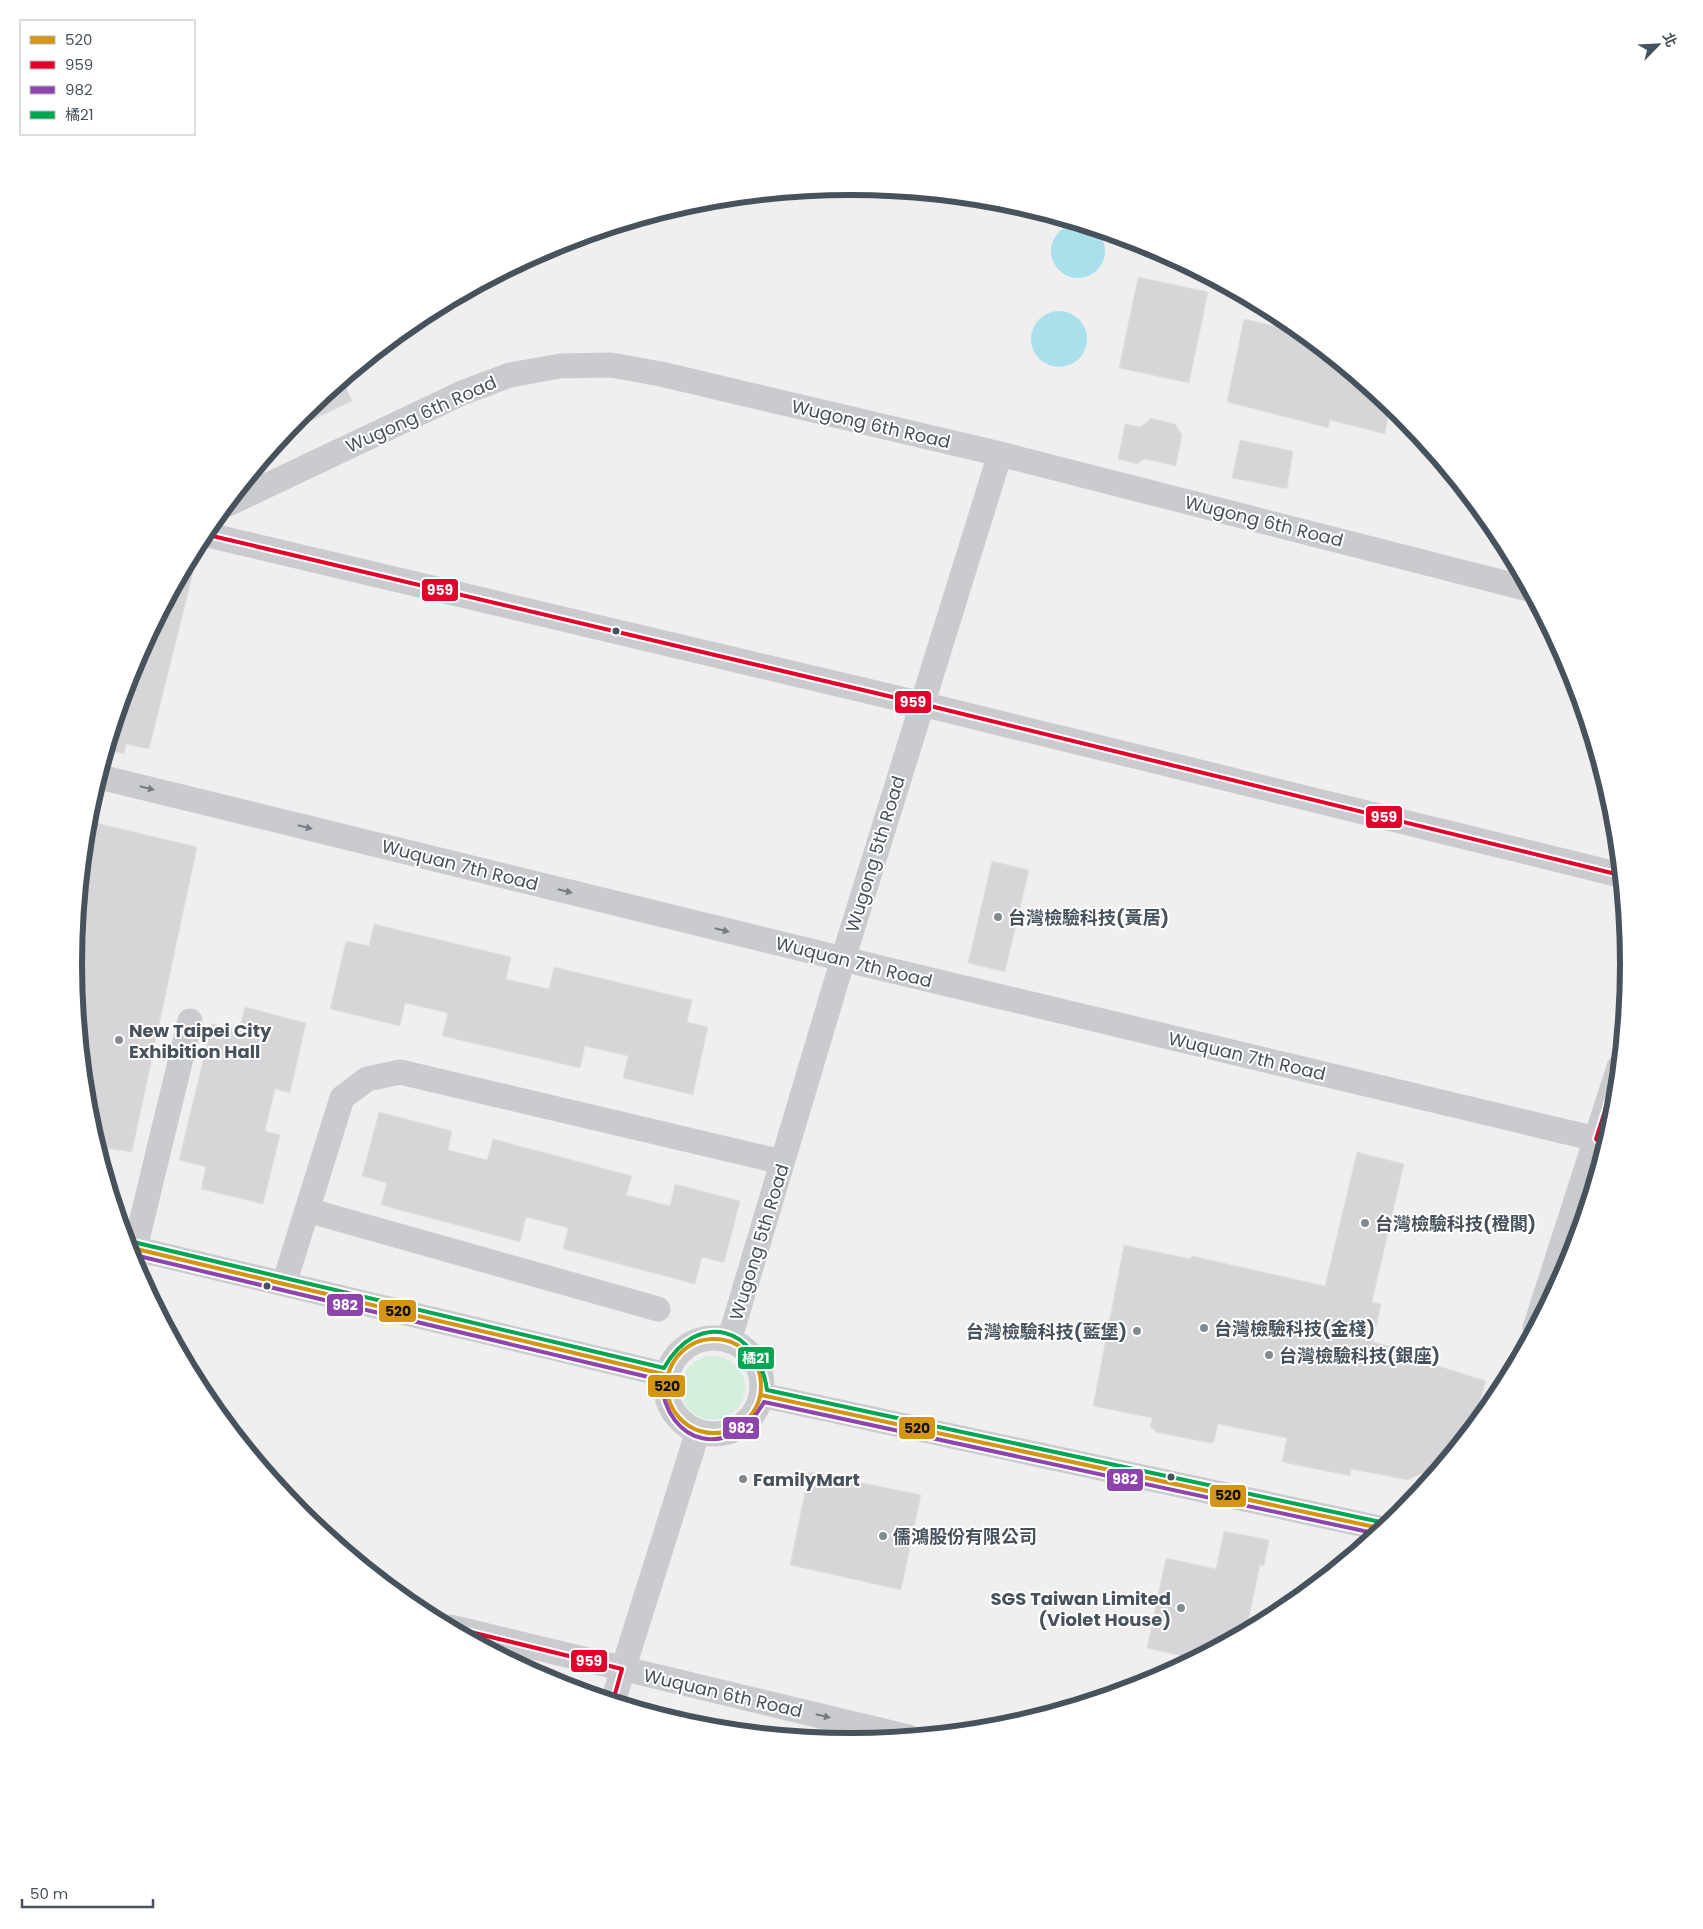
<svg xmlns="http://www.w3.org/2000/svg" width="1703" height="1929" font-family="Poppins,'Noto Sans TC',sans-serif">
	<rect width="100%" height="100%" fill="#f0efef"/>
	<path fill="#d4eedd" d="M681 1388a32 32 0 1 1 64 0a32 32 0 1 1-64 0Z"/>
	<path fill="#a9e0ec" d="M1051 251a27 27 0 1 1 54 0a27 27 0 1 1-54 0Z
		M1031 339a28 28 0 1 1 56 0a28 28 0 1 1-56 0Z"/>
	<path fill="#d6d6d8" stroke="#e1e1e2" d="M 1138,277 L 1208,292 L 1189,383 L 1119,368 Z
		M 1244,319 L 1301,332 L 1390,405 L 1385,434 L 1330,420 L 1328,428 L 1227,402 Z
		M 343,381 L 352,401 L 290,431 L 302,414 Z
		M 1151,418 L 1175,424 L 1182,435 L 1176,466 L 1145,459 L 1137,464 L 1118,459 L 1125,424 L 1141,427 Z
		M 1240,440 L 1293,451 L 1287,489 L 1232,478 Z
		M 192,556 L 197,557 L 149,749 L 126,744 L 124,754 L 108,750 L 133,667 Z
		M 88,821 L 197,847 L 132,1152 L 98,1147 L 89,1116 L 74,964 Z
		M 992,861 L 1029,870 L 1005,972 L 968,963 Z
		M 374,924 L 511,957 L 506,979 L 549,989 L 554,967 L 692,1000 L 687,1022 L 708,1027 L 693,1095 L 623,1078 L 628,1056 L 585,1046 L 580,1068 L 442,1036 L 448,1013 L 405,1003 L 400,1026 L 330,1009 L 346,941 L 369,946 Z
		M 245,1007 L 306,1023 L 290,1093 L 275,1089 L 265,1131 L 280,1135 L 263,1204 L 201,1189 L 206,1167 L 179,1160 L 212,1024 L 239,1030 Z
		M 379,1112 L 452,1131 L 448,1150 L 487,1160 L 493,1139 L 632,1176 L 626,1195 L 670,1206 L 675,1184 L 740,1201 L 724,1263 L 702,1257 L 695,1284 L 563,1249 L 568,1228 L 526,1217 L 520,1242 L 381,1205 L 387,1183 L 362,1176 Z
		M 1357,1152 L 1404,1164 L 1372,1302 L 1381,1304 L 1373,1342 L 1389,1346 L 1388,1350 L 1486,1381 L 1471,1430 L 1444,1463 L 1408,1480 L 1351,1469 L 1350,1476 L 1282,1462 L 1287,1438 L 1218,1424 L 1214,1442 L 1210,1443 L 1155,1432 L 1155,1429 L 1150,1428 L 1152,1418 L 1093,1406 L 1124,1245 L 1191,1259 L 1192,1256 L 1325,1286 Z
		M 809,1472 L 921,1495 L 901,1590 L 790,1565 Z
		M 1224,1531 L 1269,1540 L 1264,1566 L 1260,1565 L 1246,1631 L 1191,1661 L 1191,1658 L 1147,1648 L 1166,1558 L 1216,1569 Z"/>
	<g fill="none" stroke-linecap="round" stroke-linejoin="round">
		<path stroke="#c9cbce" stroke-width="25" d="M 228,504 L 462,393 L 510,375 L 560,366 L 611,365 L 661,374 L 1000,454 L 1528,589
			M 204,534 L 922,704 L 1620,875
			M 100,777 L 843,959 L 1596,1139 L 1605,1149
			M 307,1210 L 658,1309
			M 128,1247 L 667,1375
			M 135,1248 L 190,1021
			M 284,1284 L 342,1098 L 367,1079 L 400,1072 L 782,1162
			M 1535,1328 L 1619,1067
			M666 1386a48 48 0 1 1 96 0a48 48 0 1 1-96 0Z
			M 729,1341 L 843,959 L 1000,454
			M 761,1395 L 1384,1529
			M 450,1627 L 908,1737
			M 613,1701 L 698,1431"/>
		<defs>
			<path id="bus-1" d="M 128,1247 L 667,1375
				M667 1386a47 47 0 1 1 94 0a47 47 0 1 1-94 0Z
				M 761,1395 L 1384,1529"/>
			<path id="bus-2" d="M 204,534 L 922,704 L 1620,875
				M 1605,1148 L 1596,1139 L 1619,1067
				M 450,1627 L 622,1669 L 613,1701"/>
			<path id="bus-3" d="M 130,1254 L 661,1380 C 666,1447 732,1461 764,1402 L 1378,1534"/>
			<path id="bus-4" d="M 129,1241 L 664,1368 C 697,1309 758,1326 767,1390 L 1385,1523"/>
		</defs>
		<use href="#bus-1" stroke="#fff" stroke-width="8"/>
		<use href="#bus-2" stroke="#fff" stroke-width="8"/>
		<use href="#bus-3" stroke="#fff" stroke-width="8"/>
		<use href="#bus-4" stroke="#fff" stroke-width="8"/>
		<use href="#bus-1" stroke="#d49512" stroke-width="4"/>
		<use href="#bus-2" stroke="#e4002b" stroke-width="4"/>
		<use href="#bus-3" stroke="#8e44ad" stroke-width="4"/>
		<use href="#bus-4" stroke="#00a651" stroke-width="4"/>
	</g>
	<defs><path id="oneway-solid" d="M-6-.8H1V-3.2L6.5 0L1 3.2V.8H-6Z" transform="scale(1.25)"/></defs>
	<g fill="#747c84">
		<use href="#oneway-solid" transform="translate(147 788) rotate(14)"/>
		<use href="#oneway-solid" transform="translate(305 827) rotate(14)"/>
		<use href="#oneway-solid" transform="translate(565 891) rotate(14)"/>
		<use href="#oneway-solid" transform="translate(722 930) rotate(14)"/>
		<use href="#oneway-solid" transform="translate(823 1716) rotate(13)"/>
	</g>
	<g fill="#47525c" stroke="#fff" stroke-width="2">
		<circle cx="616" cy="631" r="4.5"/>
		<circle cx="267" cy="1286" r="4.5"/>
		<circle cx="1171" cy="1477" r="4.5"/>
	</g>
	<g fill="#82898f" stroke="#fff" stroke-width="2">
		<circle cx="998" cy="917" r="5"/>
		<circle cx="119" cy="1040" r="5"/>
		<circle cx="1365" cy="1223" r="5"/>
		<circle cx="1204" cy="1328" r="5"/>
		<circle cx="1137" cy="1331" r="5"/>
		<circle cx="1269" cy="1355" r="5"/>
		<circle cx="743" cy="1479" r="5"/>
		<circle cx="883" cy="1536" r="5"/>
		<circle cx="1181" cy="1608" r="5"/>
	</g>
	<g text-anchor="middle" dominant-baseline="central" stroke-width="4" stroke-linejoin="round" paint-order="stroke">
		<g font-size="18" fill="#47525c" stroke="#fff">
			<text transform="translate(421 414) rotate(-24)">Wugong 6th Road</text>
			<text transform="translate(871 424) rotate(13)">Wugong 6th Road</text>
			<text transform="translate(1264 521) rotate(14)">Wugong 6th Road</text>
			<text transform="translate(875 854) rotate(-73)">Wugong 5th Road</text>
			<text transform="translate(460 865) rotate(14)">Wuquan 7th Road</text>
			<text transform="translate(854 962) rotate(14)">Wuquan 7th Road</text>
			<text transform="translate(1247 1056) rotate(13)">Wuquan 7th Road</text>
			<text transform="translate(759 1242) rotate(-73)">Wugong 5th Road</text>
			<text transform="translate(723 1693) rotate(13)">Wuquan 6th Road</text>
		</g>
		<g font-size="18" font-weight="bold" fill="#47525c" stroke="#fff" text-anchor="start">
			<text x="1008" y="917">台灣檢驗科技(黃居)</text>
			<text x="129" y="1030">New Taipei City<tspan x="129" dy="21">Exhibition Hall</tspan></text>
			<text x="1375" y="1223">台灣檢驗科技(橙閣)</text>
			<text x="1214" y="1328">台灣檢驗科技(金棧)</text>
			<text x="1127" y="1331" text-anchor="end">台灣檢驗科技(藍堡)</text>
			<text x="1279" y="1355">台灣檢驗科技(銀座)</text>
			<text x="753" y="1479">FamilyMart</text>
			<text x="893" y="1536">儒鴻股份有限公司</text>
			<text x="1171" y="1598" text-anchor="end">SGS Taiwan Limited<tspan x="1171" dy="21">(Violet House)</tspan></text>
		</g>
	</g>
	<path d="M0 0H1703V1929H0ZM82 964a769 769 0 1 1 1538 0a769 769 0 1 1-1538 0Z" fill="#fff" fill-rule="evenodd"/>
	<path fill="none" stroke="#47525c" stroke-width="6" d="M82 964a769 769 0 1 1 1538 0a769 769 0 1 1-1538 0Z"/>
	<g stroke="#fff" stroke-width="2">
		<rect x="421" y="578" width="38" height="24" rx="5" fill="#e4002b"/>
		<rect x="894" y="690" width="38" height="24" rx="5" fill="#e4002b"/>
		<rect x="1365" y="805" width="38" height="24" rx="5" fill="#e4002b"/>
		<rect x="326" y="1293" width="38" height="24" rx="5" fill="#8e44ad"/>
		<rect x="378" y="1299" width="39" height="24" rx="5" fill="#d49512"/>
		<rect x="737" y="1346" width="38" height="24" rx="5" fill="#00a651"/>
		<rect x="647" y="1374" width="39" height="24" rx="5" fill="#d49512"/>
		<rect x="722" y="1416" width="38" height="24" rx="5" fill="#8e44ad"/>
		<rect x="898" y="1416" width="38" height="24" rx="5" fill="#d49512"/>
		<rect x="1106" y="1468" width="38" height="24" rx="5" fill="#8e44ad"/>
		<rect x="1209" y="1484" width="38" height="24" rx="5" fill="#d49512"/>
		<rect x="570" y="1649" width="38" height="24" rx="5" fill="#e4002b"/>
	</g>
	<g font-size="14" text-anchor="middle" font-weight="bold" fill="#fff">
		<text x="440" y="595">959</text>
		<text x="913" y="707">959</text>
		<text x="1384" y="822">959</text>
		<text x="345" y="1310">982</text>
		<text x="756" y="1363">橘21</text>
		<text x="741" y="1433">982</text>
		<text x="1125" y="1484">982</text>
		<text x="589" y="1666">959</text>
	</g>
	<g font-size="14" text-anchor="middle" font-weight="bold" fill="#111">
		<text x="398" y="1316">520</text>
		<text x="667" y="1391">520</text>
		<text x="917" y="1433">520</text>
		<text x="1228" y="1500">520</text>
	</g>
	<rect x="20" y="20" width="175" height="115" fill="#ffffff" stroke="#b5babe"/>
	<rect x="30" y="36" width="25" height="8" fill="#d49512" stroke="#b5babe"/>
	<text x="65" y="45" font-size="15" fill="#47525c">520</text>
	<rect x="30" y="61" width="25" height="8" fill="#e4002b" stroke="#b5babe"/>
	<text x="65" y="70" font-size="15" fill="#47525c">959</text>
	<rect x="30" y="86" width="25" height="8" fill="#8e44ad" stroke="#b5babe"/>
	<text x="65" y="95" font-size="15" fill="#47525c">982</text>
	<rect x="30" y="111" width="25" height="8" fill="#00a651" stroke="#b5babe"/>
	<text x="65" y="120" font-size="15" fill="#47525c">橘21</text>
	<g transform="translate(1658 45) rotate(66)" stroke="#ffffff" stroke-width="4" paint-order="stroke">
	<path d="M0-4L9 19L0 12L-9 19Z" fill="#47525c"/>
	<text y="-8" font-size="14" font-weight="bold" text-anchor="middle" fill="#47525c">北</text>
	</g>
	<path d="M22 1899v8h131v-8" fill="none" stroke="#47525c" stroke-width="2.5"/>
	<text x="30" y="1899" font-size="15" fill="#47525c" stroke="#ffffff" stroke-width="4" paint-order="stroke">50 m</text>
</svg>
